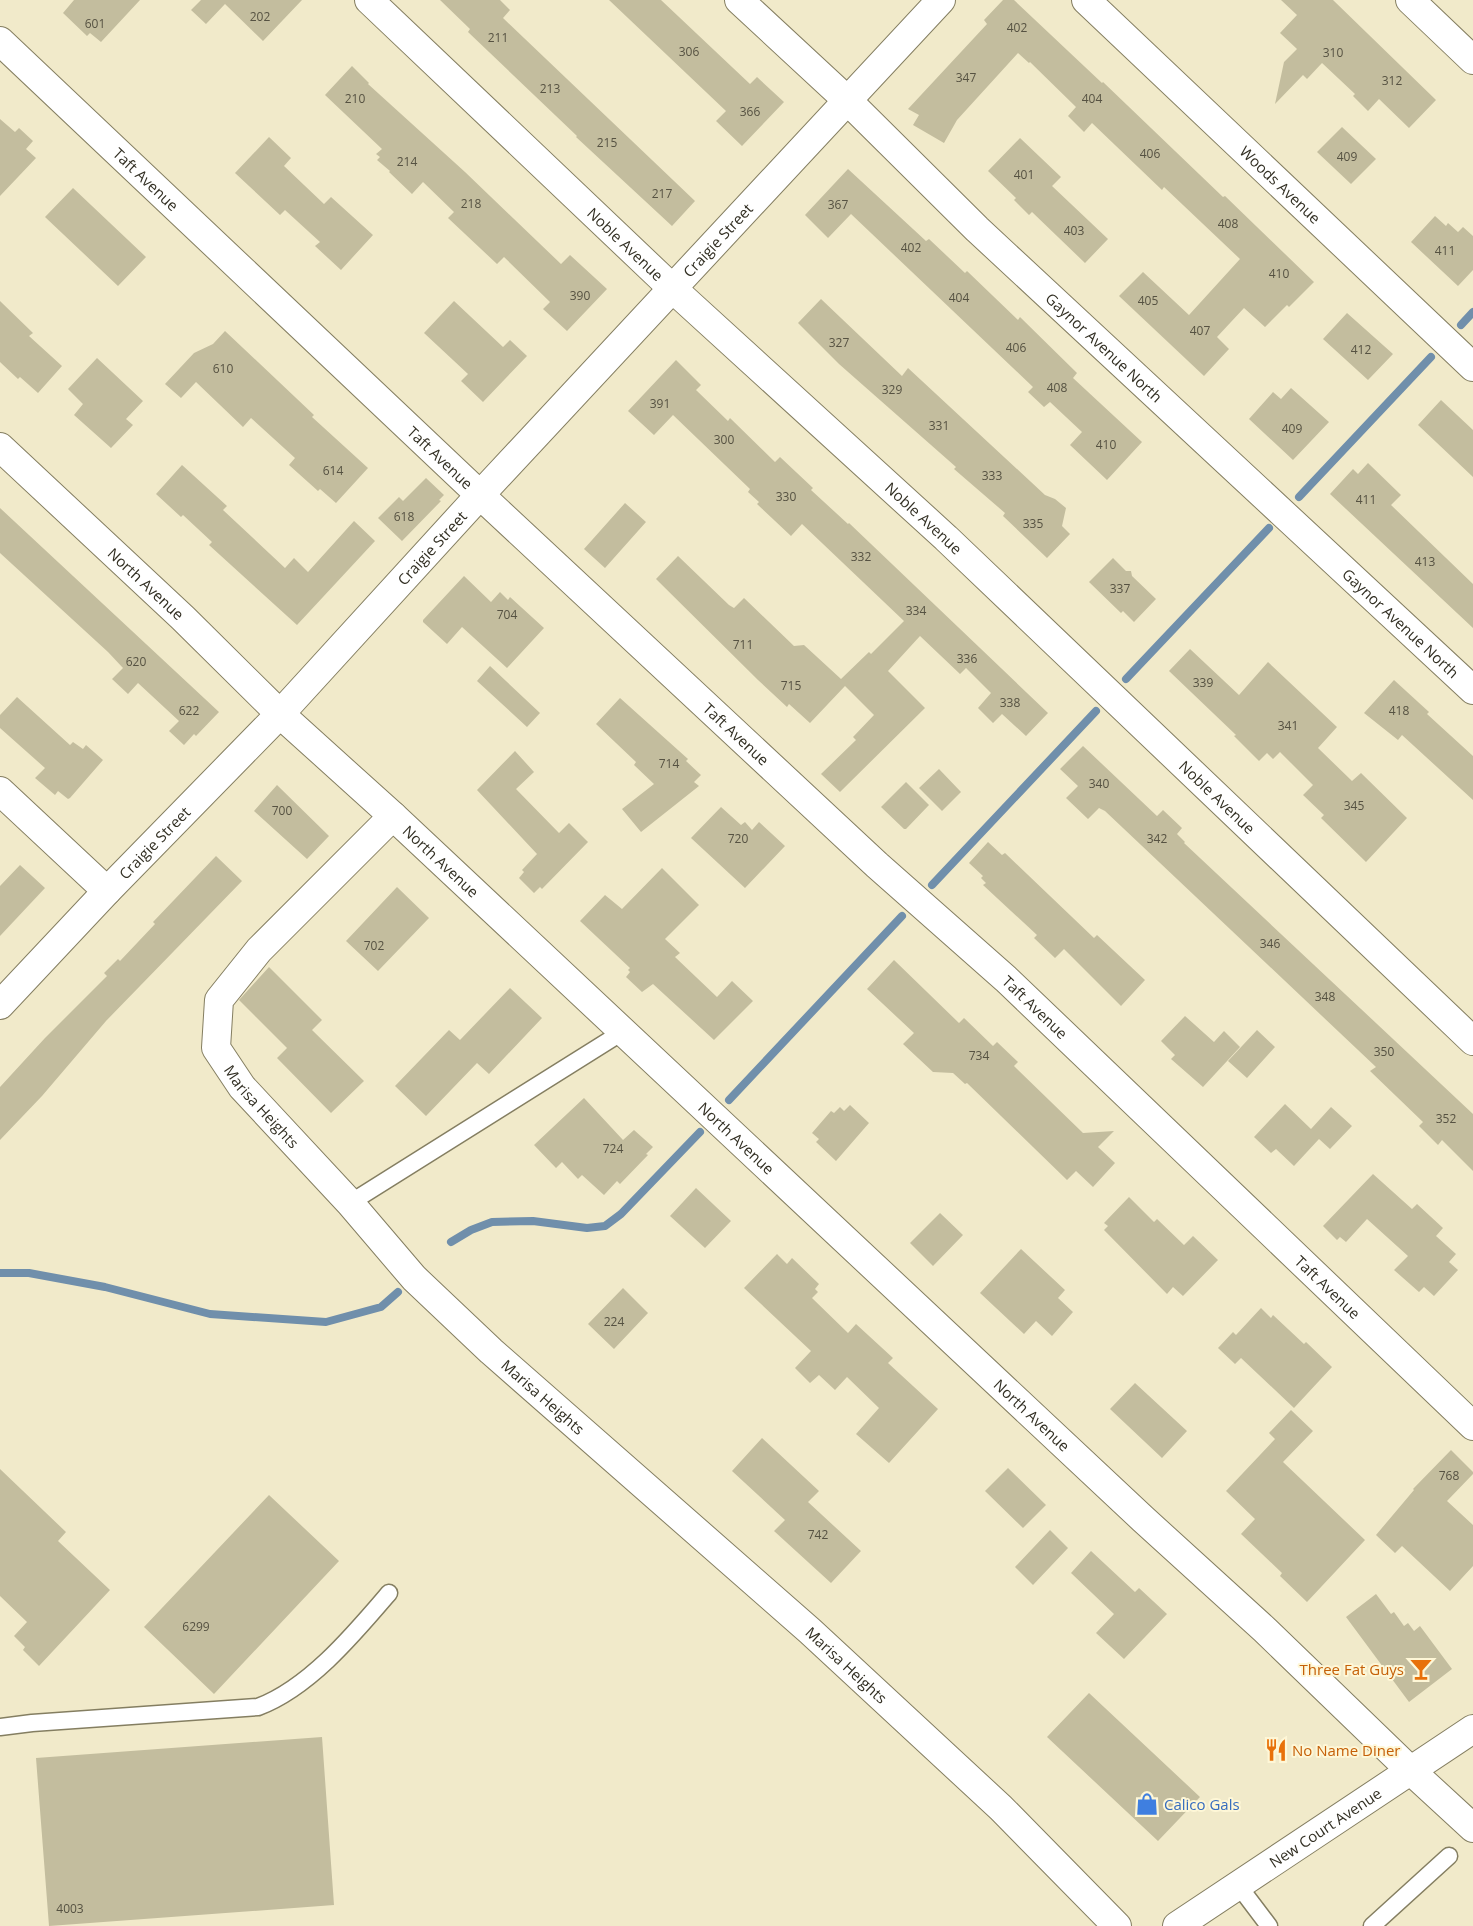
<svg xmlns="http://www.w3.org/2000/svg" width="1473" height="1926" font-family="'Open Sans',sans-serif">
	<rect width="100%" height="100%" fill="#f1eaca"/>
	<g fill="none" stroke-linecap="round" stroke-linejoin="round">
		<path stroke="#708fab" stroke-width="8" d="M 1461,325 L 1473,312
			M 1299,497 L 1431,357
			M 1126,679 L 1269,528
			M 932,885 L 1096,711
			M 729,1100 L 902,916
			M 451,1242 L 471,1230 L 492,1222 L 533,1221 L 587,1228 L 605,1226 L 621,1214 L 700,1132
			M 0,1273 L 29,1273 L 105,1287 L 210,1314 L 326,1322 L 381,1307 L 398,1292"/>
	</g>
	<path fill="#c3bd9e" d="M 74,0 L 140,0 L 101,42 L 90,33 L 87,36 L 63,13 Z
		M 201,0 L 302,0 L 263,41 L 225,4 L 206,24 L 191,10 Z
		M 440,0 L 500,0 L 510,10 L 503,18 L 695,201 L 672,226 L 576,137 L 577,136 L 468,32 L 470,29 Z
		M 609,0 L 661,0 L 750,84 L 757,77 L 784,102 L 742,146 L 716,121 L 726,111 Z
		M 1003,0 L 1014,0 L 1102,83 L 1103,82 L 1223,197 L 1225,196 L 1314,282 L 1289,307 L 1287,305 L 1265,327 L 1244,308 L 1217,337 L 1229,349 L 1204,376 L 1119,296 L 1143,272 L 1189,315 L 1240,259 L 1164,187 L 1162,190 L 1092,123 L 1084,132 L 1068,116 L 1076,107 L 1030,62 L 1029,63 L 1018,53 L 957,120 L 944,143 L 913,125 L 919,115 L 908,109 L 987,24 L 984,20 Z
		M 1281,0 L 1333,0 L 1436,100 L 1409,128 L 1379,99 L 1368,111 L 1353,96 L 1355,94 L 1322,63 L 1307,79 L 1303,75 L 1275,104 L 1284,62 L 1297,49 L 1280,33 L 1297,15 Z
		M 352,66 L 369,83 L 368,84 L 465,172 L 561,264 L 570,255 L 607,289 L 567,331 L 543,309 L 550,302 L 504,257 L 497,264 L 448,218 L 454,212 L 423,182 L 412,194 L 389,172 L 390,171 L 377,160 L 380,157 L 376,154 L 382,149 L 325,95 Z
		M 0,119 L 15,132 L 19,128 L 33,141 L 26,149 L 36,158 L 0,196 Z
		M 1342,127 L 1376,159 L 1351,184 L 1317,152 Z
		M 269,137 L 291,158 L 284,166 L 324,204 L 331,197 L 373,235 L 341,270 L 315,246 L 320,242 L 285,210 L 280,215 L 235,173 Z
		M 1020,138 L 1061,177 L 1052,186 L 1108,239 L 1085,263 L 1032,212 L 1029,215 L 1014,200 L 1016,198 L 988,171 Z
		M 848,169 L 926,241 L 929,239 L 965,273 L 967,271 L 1018,320 L 1020,317 L 1077,373 L 1073,378 L 1142,442 L 1107,480 L 1070,445 L 1082,432 L 1050,402 L 1044,407 L 1028,392 L 1033,387 L 851,214 L 828,238 L 805,215 Z
		M 73,188 L 146,257 L 118,286 L 45,217 Z
		M 1435,216 L 1446,226 L 1448,223 L 1458,232 L 1463,227 L 1473,236 L 1473,270 L 1458,286 L 1411,242 Z
		M 821,299 L 902,376 L 908,368 L 1045,495 L 1055,499 L 1066,508 L 1062,526 L 1070,534 L 1047,558 L 1003,516 L 1005,513 L 954,469 L 956,467 L 839,364 L 798,323 Z
		M 0,301 L 33,333 L 29,336 L 62,366 L 38,393 L 20,377 L 18,379 L 0,362 Z
		M 454,301 L 503,347 L 510,340 L 527,356 L 483,402 L 461,381 L 468,374 L 424,333 Z
		M 1347,313 L 1393,354 L 1368,380 L 1323,339 Z
		M 225,331 L 314,415 L 312,417 L 368,468 L 336,503 L 320,489 L 318,491 L 289,465 L 295,458 L 251,418 L 243,427 L 196,382 L 181,398 L 165,384 L 194,353 L 213,344 Z
		M 97,358 L 143,401 L 126,419 L 133,425 L 111,448 L 74,415 L 83,404 L 68,389 Z
		M 676,360 L 701,385 L 696,390 L 728,421 L 730,418 L 775,462 L 780,457 L 813,488 L 811,490 L 848,524 L 849,523 L 1048,713 L 1026,736 L 1002,714 L 993,723 L 978,708 L 991,693 L 966,668 L 960,674 L 920,636 L 888,671 L 925,708 L 840,792 L 821,774 L 856,740 L 853,737 L 874,715 L 845,686 L 810,723 L 789,704 L 787,707 L 758,680 L 656,579 L 678,556 L 729,605 L 734,608 L 744,598 L 794,646 L 804,645 L 841,679 L 869,652 L 871,654 L 904,621 L 802,524 L 791,536 L 757,504 L 759,502 L 748,492 L 750,489 L 673,415 L 654,435 L 628,411 Z
		M 1291,388 L 1329,422 L 1293,460 L 1249,419 L 1273,392 L 1281,399 Z
		M 1441,400 L 1473,430 L 1473,477 L 1418,425 Z
		M 1368,463 L 1401,495 L 1391,505 L 1473,584 L 1473,628 L 1330,494 L 1353,469 L 1358,474 Z
		M 182,465 L 227,506 L 223,510 L 285,568 L 294,558 L 308,572 L 354,521 L 375,541 L 297,625 L 209,545 L 212,542 L 183,515 L 181,517 L 156,494 Z
		M 426,478 L 444,495 L 439,500 L 441,501 L 402,541 L 378,518 L 399,497 L 403,501 Z
		M 625,503 L 646,522 L 605,568 L 584,549 Z
		M 0,508 L 219,712 L 196,736 L 194,734 L 184,745 L 169,731 L 179,721 L 138,683 L 128,694 L 112,679 L 123,668 L 108,652 L 0,553 Z
		M 1113,558 L 1126,571 L 1131,571 L 1132,576 L 1156,599 L 1134,622 L 1123,611 L 1121,613 L 1089,582 Z
		M 464,576 L 491,602 L 500,592 L 508,600 L 510,597 L 544,628 L 507,668 L 462,627 L 447,644 L 423,622 L 423,620 Z
		M 1190,649 L 1239,695 L 1268,662 L 1337,727 L 1318,748 L 1352,781 L 1361,773 L 1407,818 L 1366,862 L 1321,818 L 1324,815 L 1303,795 L 1313,785 L 1280,752 L 1273,759 L 1267,753 L 1259,761 L 1234,736 L 1236,735 L 1169,671 Z
		M 490,666 L 540,713 L 527,727 L 477,681 Z
		M 1394,680 L 1429,712 L 1427,714 L 1473,756 L 1473,800 L 1402,735 L 1398,740 L 1364,713 Z
		M 17,697 L 70,745 L 73,742 L 83,749 L 86,745 L 103,760 L 70,798 L 68,799 L 58,791 L 55,795 L 35,778 L 45,768 L 0,728 L 0,715 Z
		M 620,698 L 688,759 L 686,761 L 701,775 L 694,782 L 699,786 L 641,832 L 622,809 L 654,784 L 634,765 L 636,762 L 596,724 Z
		M 1083,746 L 1157,816 L 1163,810 L 1182,828 L 1177,834 L 1185,842 L 1184,843 L 1473,1114 L 1473,1171 L 1442,1140 L 1438,1145 L 1419,1126 L 1423,1122 L 1370,1071 L 1376,1067 L 1105,811 L 1099,808 L 1088,819 L 1066,798 L 1078,786 L 1060,769 Z
		M 515,751 L 534,772 L 516,789 L 559,833 L 569,823 L 588,842 L 542,889 L 540,887 L 534,893 L 519,878 L 524,872 L 522,870 L 537,854 L 477,790 Z
		M 939,769 L 961,792 L 942,811 L 919,788 Z
		M 906,782 L 929,805 L 906,829 L 904,829 L 881,807 Z
		M 277,785 L 329,836 L 307,859 L 254,811 Z
		M 721,807 L 741,825 L 745,822 L 752,830 L 759,822 L 785,846 L 745,888 L 691,838 Z
		M 988,842 L 1002,855 L 1005,853 L 1094,938 L 1097,935 L 1145,980 L 1121,1006 L 1064,949 L 1055,958 L 1034,938 L 1037,935 L 983,885 L 986,883 L 981,878 L 983,876 L 969,863 Z
		M 216,856 L 242,881 L 106,1021 L 42,1096 L 0,1140 L 0,1087 L 45,1038 L 107,976 L 104,973 L 118,959 L 120,961 L 155,924 L 153,922 Z
		M 20,865 L 45,888 L 0,936 L 0,886 Z
		M 662,868 L 699,905 L 665,939 L 680,953 L 675,957 L 717,997 L 732,981 L 753,1001 L 714,1040 L 653,984 L 642,992 L 626,977 L 630,972 L 628,970 L 630,968 L 580,921 L 605,895 L 622,909 Z
		M 397,887 L 429,918 L 378,971 L 346,941 Z
		M 894,960 L 959,1023 L 964,1018 L 993,1046 L 997,1042 L 1018,1062 L 1014,1066 L 1083,1133 L 1114,1131 L 1098,1147 L 1115,1163 L 1093,1187 L 1076,1171 L 1067,1180 L 967,1083 L 965,1084 L 953,1073 L 933,1072 L 903,1044 L 914,1033 L 867,989 Z
		M 269,967 L 322,1020 L 312,1030 L 364,1081 L 331,1113 L 277,1058 L 287,1048 L 239,1000 Z
		M 510,988 L 542,1018 L 489,1074 L 477,1063 L 426,1116 L 395,1086 L 449,1030 L 460,1040 Z
		M 1185,1016 L 1214,1042 L 1224,1031 L 1240,1047 L 1203,1087 L 1171,1059 L 1175,1055 L 1161,1041 Z
		M 1257,1030 L 1275,1047 L 1247,1078 L 1228,1061 Z
		M 584,1098 L 623,1140 L 634,1130 L 653,1147 L 646,1154 L 648,1155 L 620,1184 L 617,1181 L 604,1195 L 582,1175 L 578,1179 L 562,1162 L 556,1168 L 534,1145 Z
		M 1285,1104 L 1311,1129 L 1331,1107 L 1352,1126 L 1330,1149 L 1319,1139 L 1294,1166 L 1276,1149 L 1271,1153 L 1254,1137 Z
		M 850,1105 L 869,1123 L 836,1161 L 816,1142 L 819,1139 L 812,1133 L 831,1111 L 834,1113 L 840,1107 L 844,1111 Z
		M 1373,1174 L 1412,1209 L 1417,1204 L 1443,1228 L 1436,1236 L 1456,1254 L 1449,1262 L 1458,1270 L 1434,1296 L 1424,1287 L 1419,1292 L 1394,1270 L 1408,1256 L 1367,1219 L 1346,1242 L 1340,1237 L 1337,1240 L 1323,1226 Z
		M 696,1188 L 731,1221 L 705,1248 L 670,1216 Z
		M 1129,1197 L 1154,1222 L 1157,1219 L 1184,1245 L 1193,1236 L 1218,1260 L 1183,1296 L 1173,1287 L 1167,1294 L 1104,1230 L 1108,1226 L 1104,1223 Z
		M 940,1213 L 963,1235 L 933,1266 L 910,1243 Z
		M 1021,1249 L 1065,1290 L 1058,1298 L 1073,1312 L 1052,1336 L 1036,1321 L 1024,1334 L 980,1293 Z
		M 777,1254 L 787,1264 L 792,1258 L 819,1284 L 815,1289 L 818,1292 L 812,1298 L 848,1333 L 856,1324 L 893,1358 L 888,1363 L 938,1409 L 889,1463 L 856,1434 L 879,1408 L 847,1377 L 835,1390 L 819,1375 L 810,1383 L 795,1368 L 811,1351 L 744,1288 Z
		M 623,1288 L 648,1313 L 614,1349 L 588,1324 Z
		M 1261,1308 L 1271,1318 L 1273,1315 L 1304,1344 L 1306,1342 L 1332,1367 L 1294,1408 L 1241,1358 L 1235,1364 L 1218,1348 L 1233,1332 L 1236,1335 Z
		M 1135,1383 L 1187,1431 L 1162,1458 L 1110,1409 Z
		M 1291,1410 L 1313,1431 L 1283,1462 L 1365,1540 L 1307,1602 L 1280,1576 L 1282,1573 L 1241,1534 L 1255,1519 L 1226,1491 L 1275,1439 L 1269,1433 Z
		M 762,1438 L 819,1491 L 808,1502 L 861,1551 L 831,1583 L 774,1531 L 785,1520 L 732,1471 Z
		M 1451,1450 L 1473,1472 L 1473,1474 L 1447,1501 L 1473,1525 L 1473,1566 L 1450,1591 L 1402,1546 L 1395,1553 L 1376,1535 L 1414,1490 L 1413,1489 Z
		M 1008,1468 L 1046,1505 L 1023,1528 L 985,1491 Z
		M 0,1469 L 66,1532 L 58,1541 L 110,1590 L 39,1666 L 23,1650 L 25,1647 L 14,1636 L 27,1622 L 0,1596 Z
		M 269,1495 L 339,1561 L 214,1694 L 144,1627 Z
		M 1050,1530 L 1068,1548 L 1033,1585 L 1015,1567 Z
		M 1091,1551 L 1135,1592 L 1139,1588 L 1167,1614 L 1124,1659 L 1096,1633 L 1114,1614 L 1071,1573 Z
		M 1376,1594 L 1391,1614 L 1394,1612 L 1404,1626 L 1408,1623 L 1414,1631 L 1420,1626 L 1452,1669 L 1409,1702 L 1346,1617 Z
		M 1089,1693 L 1200,1797 L 1158,1841 L 1047,1737 Z
		M 322,1737 L 334,1905 L 49,1926 L 36,1758 Z"/>
	<g fill="none" stroke-linecap="round" stroke-linejoin="round">
		<defs>
			<path id="lane" d="M 350,1203 L 624,1031
				M 0,1727 L 32,1723 L 258,1707 C 309,1688 354,1634 389,1593
				M 1238,1885 L 1269,1926
				M 1372,1926 L 1449,1856"/>
			<g id="street">
				<path id="s1" d="M 369,0 L 673,289 L 946,538 L 1473,1041"/>
				<path id="s2" d="M 739,0 L 848,101 L 977,229 L 1473,690"/>
				<path id="s3" d="M 1086,0 L 1473,367"/>
				<path d="M 1410,0 L 1473,60"/>
				<path id="s4" d="M 0,41 L 480,495 L 877,865 L 1006,979 L 1473,1426"/>
				<path id="s5" d="M 0,447 L 183,618 L 280,714 L 393,816 L 1143,1519 L 1265,1630 L 1410,1770 L 1473,1828"/>
				<path d="M 0,791 L 107,891"/>
				<path id="s6" d="M 393,816 L 259,950 L 219,1000 L 216,1048 L 242,1087 L 350,1203 L 414,1278 L 491,1351 L 810,1631 L 1001,1808 L 1117,1926"/>
				<path id="s7" d="M 0,1005 L 107,891 L 280,714 L 480,495 L 941,0"/>
			</g>
			<g id="secondary">
				<path id="s8" d="M 1177,1926 L 1473,1729"/>
			</g>
		</defs>
		<use href="#lane" stroke="#847e61" stroke-width="19"/>
		<use href="#street" stroke="#847e61" stroke-width="30"/>
		<use href="#secondary" stroke="#847e61" stroke-width="30"/>
		<use href="#lane" stroke="#fff" stroke-width="16"/>
		<use href="#street" stroke="#fff" stroke-width="28"/>
		<use href="#secondary" stroke="#fff" stroke-width="28"/>
	</g>
	<defs>
		<symbol id="bar-bare" viewBox="-9 -9 18 18"><path d="M-6-5H6L.8 .8V4.5H3.5V6h-7V4.5H-.8V.8Z" fill="#e8710a" stroke="#fef7d7" stroke-width="2.5" paint-order="stroke"/></symbol>
		<symbol id="restaurant-bare" viewBox="-9 -9 18 18"><path d="M-5-6h1v4h1v-4h1v4h1v-4h1v5L-1.5 .5V6h-2V.5L-5-1ZM5-6V6H3V1.5H1.5Q1.5-4 5-6Z" fill="#e8710a" stroke="#fef7d7" stroke-width="2.5" paint-order="stroke"/></symbol>
		<symbol id="shop-bare" viewBox="-9 -9 18 18"><path d="M-5-2.5h2.3a2.7 3.5 0 0 1 5.4 0H5L5.5 6h-11ZM-1.5-2.5h3a1.5 2.3 0 0 0-3 0Z" fill="#3f7fe0" stroke="#fef7d7" stroke-width="2.5" paint-order="stroke"/></symbol>
	</defs>
	<g fill-rule="evenodd">
		<use href="#bar-bare" x="1405" y="1653" width="32" height="32"/>
		<use href="#restaurant-bare" x="1260" y="1734" width="32" height="32"/>
		<use href="#shop-bare" x="1131" y="1788" width="32" height="32"/>
	</g>
	<g text-anchor="middle" dominant-baseline="central" stroke-width="4" stroke-linejoin="round" paint-order="stroke">
		<g font-size="12" fill="#565242">
			<text x="260" y="16">202</text>
			<text x="95" y="23">601</text>
			<text x="1017" y="27">402</text>
			<text x="498" y="37">211</text>
			<text x="689" y="51">306</text>
			<text x="1333" y="52">310</text>
			<text x="966" y="77">347</text>
			<text x="1392" y="80">312</text>
			<text x="550" y="88">213</text>
			<text x="355" y="98">210</text>
			<text x="1092" y="98">404</text>
			<text x="750" y="111">366</text>
			<text x="607" y="142">215</text>
			<text x="1150" y="153">406</text>
			<text x="1347" y="156">409</text>
			<text x="407" y="161">214</text>
			<text x="1024" y="174">401</text>
			<text x="662" y="193">217</text>
			<text x="471" y="203">218</text>
			<text x="838" y="204">367</text>
			<text x="1228" y="223">408</text>
			<text x="1074" y="230">403</text>
			<text x="911" y="247">402</text>
			<text x="1445" y="250">411</text>
			<text x="1279" y="273">410</text>
			<text x="580" y="295">390</text>
			<text x="959" y="297">404</text>
			<text x="1148" y="300">405</text>
			<text x="1200" y="330">407</text>
			<text x="839" y="342">327</text>
			<text x="1016" y="347">406</text>
			<text x="1361" y="349">412</text>
			<text x="223" y="368">610</text>
			<text x="1057" y="387">408</text>
			<text x="892" y="389">329</text>
			<text x="660" y="403">391</text>
			<text x="939" y="425">331</text>
			<text x="1292" y="428">409</text>
			<text x="724" y="439">300</text>
			<text x="1106" y="444">410</text>
			<text x="333" y="470">614</text>
			<text x="992" y="475">333</text>
			<text x="786" y="496">330</text>
			<text x="1366" y="499">411</text>
			<text x="404" y="516">618</text>
			<text x="1033" y="523">335</text>
			<text x="861" y="556">332</text>
			<text x="1425" y="561">413</text>
			<text x="1120" y="588">337</text>
			<text x="916" y="610">334</text>
			<text x="507" y="614">704</text>
			<text x="743" y="644">711</text>
			<text x="967" y="658">336</text>
			<text x="136" y="661">620</text>
			<text x="1203" y="682">339</text>
			<text x="791" y="685">715</text>
			<text x="1010" y="702">338</text>
			<text x="189" y="710">622</text>
			<text x="1399" y="710">418</text>
			<text x="1288" y="725">341</text>
			<text x="669" y="763">714</text>
			<text x="1099" y="783">340</text>
			<text x="1354" y="805">345</text>
			<text x="282" y="810">700</text>
			<text x="738" y="838">720</text>
			<text x="1157" y="838">342</text>
			<text x="1270" y="943">346</text>
			<text x="374" y="945">702</text>
			<text x="1325" y="996">348</text>
			<text x="1384" y="1051">350</text>
			<text x="979" y="1055">734</text>
			<text x="1446" y="1118">352</text>
			<text x="613" y="1148">724</text>
			<text x="614" y="1321">224</text>
			<text x="1449" y="1475">768</text>
			<text x="818" y="1534">742</text>
			<text x="196" y="1626">6299</text>
			<text x="70" y="1908">4003</text>
		</g>
		<g font-size="15" fill="#322f23" stroke="#fef7d7">
			<text stroke="none"><textPath href="#s4" startOffset="201">Taft Avenue</textPath></text>
			<text stroke="none"><textPath href="#s3" startOffset="268">Woods Avenue</textPath></text>
			<text stroke="none"><textPath href="#s7" startOffset="1049">Craigie Street</textPath></text>
			<text stroke="none"><textPath href="#s1" startOffset="354">Noble Avenue</textPath></text>
			<text stroke="none"><textPath href="#s2" startOffset="504">Gaynor Avenue North</textPath></text>
			<text stroke="none"><textPath href="#s4" startOffset="606">Taft Avenue</textPath></text>
			<text stroke="none"><textPath href="#s1" startOffset="759">Noble Avenue</textPath></text>
			<text stroke="none"><textPath href="#s7" startOffset="629">Craigie Street</textPath></text>
			<text stroke="none"><textPath href="#s5" startOffset="200">North Avenue</textPath></text>
			<text stroke="none"><textPath href="#s2" startOffset="909">Gaynor Avenue North</textPath></text>
			<text stroke="none"><textPath href="#s4" startOffset="1011">Taft Avenue</textPath></text>
			<text stroke="none"><textPath href="#s1" startOffset="1164">Noble Avenue</textPath></text>
			<text stroke="none"><textPath href="#s7" startOffset="224">Craigie Street</textPath></text>
			<text stroke="none"><textPath href="#s5" startOffset="605">North Avenue</textPath></text>
			<text stroke="none"><textPath href="#s4" startOffset="1416">Taft Avenue</textPath></text>
			<text stroke="none"><textPath href="#s6" startOffset="376">Marisa Heights</textPath></text>
			<text stroke="none"><textPath href="#s5" startOffset="1010">North Avenue</textPath></text>
			<text stroke="none"><textPath href="#s4" startOffset="1821">Taft Avenue</textPath></text>
			<text stroke="none"><textPath href="#s6" startOffset="781">Marisa Heights</textPath></text>
			<text stroke="none"><textPath href="#s5" startOffset="1415">North Avenue</textPath></text>
			<text stroke="none"><textPath href="#s6" startOffset="1186">Marisa Heights</textPath></text>
			<text stroke="none"><textPath href="#s8" startOffset="178">New Court Avenue</textPath></text>
		</g>
		<g font-size="15" fill="#c56008" stroke="#fef7d7" text-anchor="end">
			<text x="1404" y="1669">Three Fat Guys</text>
			<text x="1292" y="1750" text-anchor="start">No Name Diner</text>
		</g>
		<g font-size="15" fill="#366cbe" stroke="#fef7d7" text-anchor="start">
			<text x="1164" y="1804">Calico Gals</text>
		</g>
	</g>
</svg>
